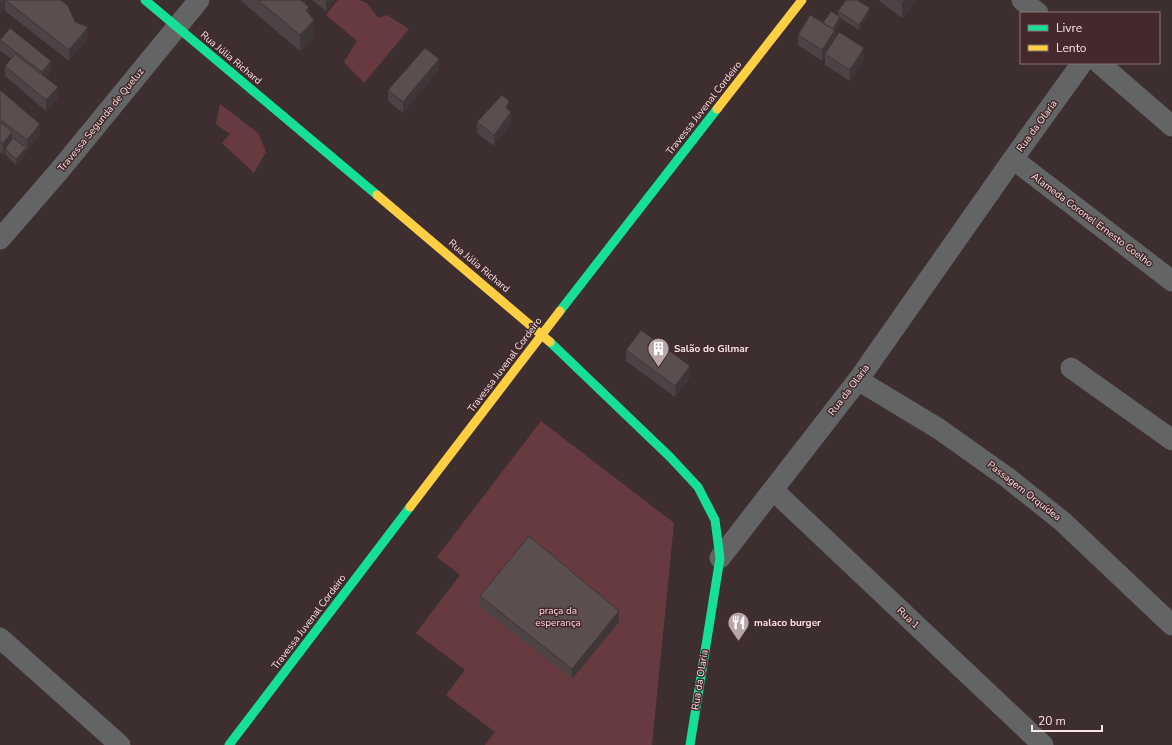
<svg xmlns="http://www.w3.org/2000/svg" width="1172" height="745" font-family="'Nunito Sans',sans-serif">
	<rect width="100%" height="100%" fill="#3d2f30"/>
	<path fill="#673a40" d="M 338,0 L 359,0 L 367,3 L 378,18 L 387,15 L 409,29 L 364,83 L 344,62 L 357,41 L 326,15 Z
		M 220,104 L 258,133 L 266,152 L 254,173 L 222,143 L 230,134 L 216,124 Z
		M 541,421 L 674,523 L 652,745 L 485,745 L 495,732 L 446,695 L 465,670 L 416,633 L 460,575 L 437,557 Z"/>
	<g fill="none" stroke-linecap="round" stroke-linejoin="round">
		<path stroke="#636465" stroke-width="21" d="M 1022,0 L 1038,13
			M 1099,63 L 1172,126
			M 1013,159 L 1172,281
			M 0,239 L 59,171 L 199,0
			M 1071,368 L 1172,440
			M 858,380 L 939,429 L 1008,478 L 1062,521 L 1172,625
			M 773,490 L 1043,745
			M 720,558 L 858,380 L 1013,159 L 1082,63
			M 0,638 L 120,745"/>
		<path stroke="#16e098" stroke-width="9" d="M 145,0 L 377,195
			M 560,311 L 717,109
			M 550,342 L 670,457 L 698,487 L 715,520 L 720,558 L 690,745
			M 229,745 L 410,507"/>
		<path stroke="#ffcf43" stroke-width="9" d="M 717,109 L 802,0
			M 377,195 L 550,342
			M 410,507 L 560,311"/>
	</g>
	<path fill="#4d4344" d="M 0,0 L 61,0 L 75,22 L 88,38 L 69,61 L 5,11 L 5,7 Z
		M 240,0 L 307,0 L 307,2 L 305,4 L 309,14 L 314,36 L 300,51 Z
		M 312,0 L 334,0 L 326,11 Z
		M 878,0 L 916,0 L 902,18 Z
		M 838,11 L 870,13 L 859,30 L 840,18 L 840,23 L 835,31 L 835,39 L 864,59 L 850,81 L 825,65 L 825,56 L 822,61 L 798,45 L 798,35 L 838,16 Z
		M 0,40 L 51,71 L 46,78 L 58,98 L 46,111 L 5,76 L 5,66 L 11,59 L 0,50 Z
		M 439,70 L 403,113 L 388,101 L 388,90 Z
		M 0,90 L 40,134 L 27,151 L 26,150 L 26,153 L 16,165 L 5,154 L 5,152 L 3,154 L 0,152 Z
		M 509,111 L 511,123 L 494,146 L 477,133 L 477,122 Z
		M 626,350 L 690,377 L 675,397 L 626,361 Z
		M 480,596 L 619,622 L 572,679 L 480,607 Z"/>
	<path fill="#3f3737" d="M 2,0 L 11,0 L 5,0 L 5,7 L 0,14 L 0,3 Z
		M 298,0 L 307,0 L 307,2 L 298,12 Z
		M 326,0 L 334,0 L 326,11 Z
		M 904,0 L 916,0 L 902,18 L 902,3 Z
		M 309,7 L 309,23 L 306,10 Z
		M 870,8 L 870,13 L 859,30 L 859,25 Z
		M 840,17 L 840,23 L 835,31 L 835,41 L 825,54 L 825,56 L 822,61 L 822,50 L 832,30 Z
		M 314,20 L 314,36 L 300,51 L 300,35 Z
		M 88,27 L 88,38 L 69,61 L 69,50 Z
		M 864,48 L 864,59 L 850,81 L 850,70 Z
		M 439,59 L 439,70 L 403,113 L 403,102 Z
		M 51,61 L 51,71 L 42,83 L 42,72 Z
		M 58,87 L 58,98 L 46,111 L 46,100 Z
		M 509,101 L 509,112 L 506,108 Z
		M 511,112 L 511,123 L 494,146 L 494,135 Z
		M 40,124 L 40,134 L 27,151 L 27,140 Z
		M 12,132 L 12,143 L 5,149 L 5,152 L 3,154 L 3,143 Z
		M 26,148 L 26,153 L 16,165 L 16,159 Z
		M 690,366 L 690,377 L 675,397 L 675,386 Z
		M 619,611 L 619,622 L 572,679 L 572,669 Z"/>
	<path fill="#5a4e4f" stroke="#3f3737" d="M 5,0 L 61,0 L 68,6 L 75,22 L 88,27 L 69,50 Z
		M 258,0 L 301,0 L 309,7 L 306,10 L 314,20 L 300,35 Z
		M 846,0 L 857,0 L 870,8 L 859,25 L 838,11 Z
		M 898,0 L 904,0 L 902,3 Z
		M 831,11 L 840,17 L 833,29 L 823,23 Z
		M 810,15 L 835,30 L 822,50 L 798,35 Z
		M 10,28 L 51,61 L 42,72 L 0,40 Z
		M 839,32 L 864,48 L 850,70 L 825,54 Z
		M 425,48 L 439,59 L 403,102 L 388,90 Z
		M 15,54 L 58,87 L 46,100 L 5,66 Z
		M 0,90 L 40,124 L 27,140 L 0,119 Z
		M 502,95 L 509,101 L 506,108 L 511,112 L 494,135 L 477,122 Z
		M 0,122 L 12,132 L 3,143 L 0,141 Z
		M 13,138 L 26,148 L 16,159 L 5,149 Z
		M 641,330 L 690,366 L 675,386 L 626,350 Z
		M 529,536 L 619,611 L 572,669 L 480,596 Z"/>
	<defs>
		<symbol id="building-pin" viewBox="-11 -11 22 30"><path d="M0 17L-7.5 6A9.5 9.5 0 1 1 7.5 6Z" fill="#b7a5a7" stroke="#43292c"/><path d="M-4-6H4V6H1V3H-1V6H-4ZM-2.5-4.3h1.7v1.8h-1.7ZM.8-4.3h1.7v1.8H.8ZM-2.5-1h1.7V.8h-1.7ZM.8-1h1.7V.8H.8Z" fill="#fff"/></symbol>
		<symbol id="restaurant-pin" viewBox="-11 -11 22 30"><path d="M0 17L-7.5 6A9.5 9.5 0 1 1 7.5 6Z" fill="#b7a5a7" stroke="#43292c"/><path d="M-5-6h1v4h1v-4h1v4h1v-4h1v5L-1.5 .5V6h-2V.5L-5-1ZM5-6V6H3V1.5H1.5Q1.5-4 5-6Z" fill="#fff"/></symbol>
	</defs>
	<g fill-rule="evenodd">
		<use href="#building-pin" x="646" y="336" width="25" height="34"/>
		<use href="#restaurant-pin" x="726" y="610" width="25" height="34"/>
	</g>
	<g text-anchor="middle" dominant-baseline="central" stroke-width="3" stroke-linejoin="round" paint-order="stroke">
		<g font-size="10" fill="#f8e5e7" stroke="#43292c">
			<text transform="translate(231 58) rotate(40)">Rua Júlia Richard</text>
			<text transform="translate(704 108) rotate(-52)">Travessa Juvenal Cordeiro</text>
			<text transform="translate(101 120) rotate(-51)">Travessa Segunda de Queluz</text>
			<text transform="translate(1037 126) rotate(-54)">Rua da Olaria</text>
			<text transform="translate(1092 220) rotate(37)">Alameda Coronel Ernesto Coelho</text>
			<text transform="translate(479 266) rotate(40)">Rua Júlia Richard</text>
			<text transform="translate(505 365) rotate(-53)">Travessa Juvenal Cordeiro</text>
			<text transform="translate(849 390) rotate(-53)">Rua da Olaria</text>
			<text transform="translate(1024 491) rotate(38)">Passagem Orquídea</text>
			<text transform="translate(908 618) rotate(43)">Rua 1</text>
			<text transform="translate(309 622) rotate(-53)">Travessa Juvenal Cordeiro</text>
			<text transform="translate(700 680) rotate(-81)">Rua da Olaria</text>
		</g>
		<g font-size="10" font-weight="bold" fill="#f8e5e7" stroke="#43292c" text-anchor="start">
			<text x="674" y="349">Salão do Gilmar</text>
			<text x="754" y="623">malaco burger</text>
		</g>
		<g font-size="10" fill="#fcd4d7" stroke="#43292c">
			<text x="558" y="611">praça da<tspan x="558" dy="12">esperança</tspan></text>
		</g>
	</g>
	<rect x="1020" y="12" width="140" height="52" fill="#43292c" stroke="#8b7477"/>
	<rect x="1028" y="25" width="20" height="6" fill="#16e098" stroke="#8b7477"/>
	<text x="1056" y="32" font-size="12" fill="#f8e5e7">Livre</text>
	<rect x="1028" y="45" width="20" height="6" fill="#ffcf43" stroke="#8b7477"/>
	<text x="1056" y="52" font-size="12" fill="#f8e5e7">Lento</text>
	<path d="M1032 725v6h70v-6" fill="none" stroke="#f8e5e7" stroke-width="2"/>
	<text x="1038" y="725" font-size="12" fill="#f8e5e7" stroke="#43292c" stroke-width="3" paint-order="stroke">20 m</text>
</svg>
